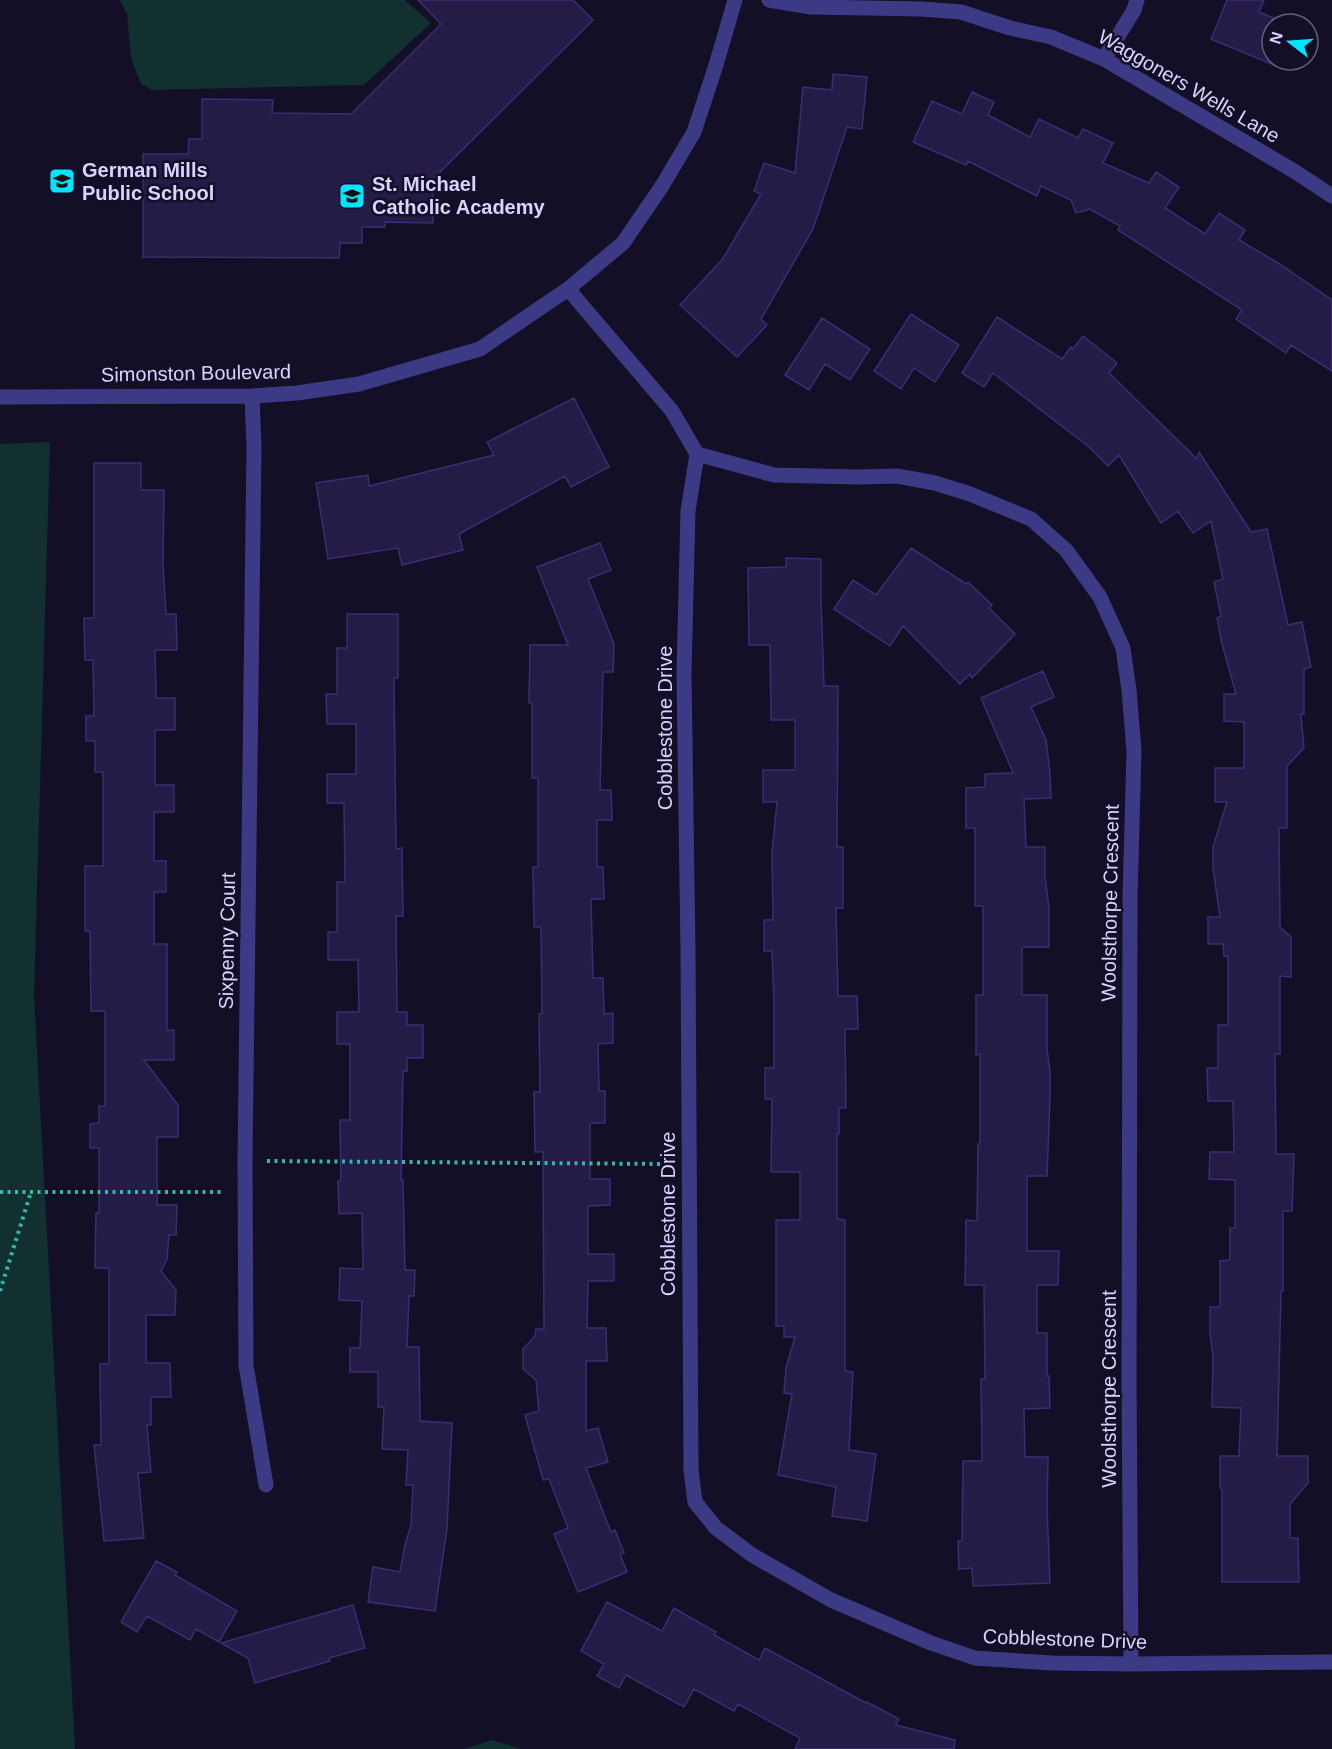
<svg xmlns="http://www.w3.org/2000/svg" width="1332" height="1749" font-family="Arial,sans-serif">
	<rect width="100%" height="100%" fill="#130f26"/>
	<path fill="#12302f" d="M 120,0 L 405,0 L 431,23 L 364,85 L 152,90 L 141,84 L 131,58 L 127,14 Z
		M 50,442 L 34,995 L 75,1749 L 0,1749 L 0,444 Z
		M 492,1740 L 521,1749 L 464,1749 Z"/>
	<path fill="#241b47" stroke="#3b2d73" stroke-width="1.5" d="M 418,0 L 573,0 L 593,20 L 433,179 L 433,223 L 385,222 L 385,227 L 362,227 L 362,243 L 340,243 L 339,258 L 143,257 L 143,154 L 188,154 L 189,139 L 202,139 L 202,99 L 273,100 L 272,113 L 351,114 L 441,24 Z
		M 1227,0 L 1264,0 L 1259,12 L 1288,24 L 1272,24 L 1272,60 L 1284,60 L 1281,68 L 1211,39 Z
		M 833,74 L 867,77 L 862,129 L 847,127 L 813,229 L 761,319 L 767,325 L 737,357 L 680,305 L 722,260 L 761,194 L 754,191 L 764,163 L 795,173 L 803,87 L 832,90 Z
		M 972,92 L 994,102 L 988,115 L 1030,137 L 1039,119 L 1078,138 L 1083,129 L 1113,143 L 1103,163 L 1149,183 L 1156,172 L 1179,187 L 1165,208 L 1205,234 L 1219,213 L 1245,230 L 1239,240 L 1278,263 L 1332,300 L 1332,371 L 1291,345 L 1286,353 L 1236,319 L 1242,310 L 1118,230 L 1120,226 L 1090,209 L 1076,213 L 1071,200 L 1041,186 L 1037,196 L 968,161 L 966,165 L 913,142 L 932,101 L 962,114 Z
		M 911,314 L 959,345 L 935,382 L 914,368 L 901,389 L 874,371 Z
		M 997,317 L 1062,359 L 1071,347 L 1073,349 L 1083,336 L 1117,363 L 1109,373 L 1197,459 L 1199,452 L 1251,532 L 1267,529 L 1288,625 L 1302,622 L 1311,667 L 1304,669 L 1304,714 L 1301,714 L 1304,748 L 1287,766 L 1287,828 L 1279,828 L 1280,927 L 1291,937 L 1291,977 L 1280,976 L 1280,1054 L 1275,1054 L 1276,1154 L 1294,1154 L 1292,1211 L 1283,1211 L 1283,1291 L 1281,1291 L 1277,1456 L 1308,1456 L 1308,1483 L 1290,1504 L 1290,1538 L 1298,1538 L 1299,1582 L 1222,1582 L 1222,1488 L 1220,1488 L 1220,1456 L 1239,1456 L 1241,1408 L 1212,1407 L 1213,1356 L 1210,1334 L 1210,1307 L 1220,1307 L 1220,1261 L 1230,1260 L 1230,1228 L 1235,1228 L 1235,1180 L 1209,1179 L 1210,1152 L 1234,1152 L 1233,1101 L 1208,1101 L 1207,1068 L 1218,1068 L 1218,1025 L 1228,1025 L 1228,956 L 1224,956 L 1223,944 L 1208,944 L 1208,917 L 1220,917 L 1213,868 L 1213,847 L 1227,802 L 1215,802 L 1215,768 L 1244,768 L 1244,722 L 1224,721 L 1224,694 L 1236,694 L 1222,644 L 1217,618 L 1221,616 L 1214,582 L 1223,579 L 1211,521 L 1193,533 L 1178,511 L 1161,523 L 1119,455 L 1108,466 L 1089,447 L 993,373 L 984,387 L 962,373 Z
		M 822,318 L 870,349 L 850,380 L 825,364 L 809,390 L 785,375 Z
		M 574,398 L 609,467 L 571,487 L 565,476 L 459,534 L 463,550 L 402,565 L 398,548 L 328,559 L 316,483 L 368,475 L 369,486 L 494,455 L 487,442 Z
		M 94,463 L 141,463 L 141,490 L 164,490 L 163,566 L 166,614 L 176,614 L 177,650 L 155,650 L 156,698 L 175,698 L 175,730 L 155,730 L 155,785 L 174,785 L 174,812 L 154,812 L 154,861 L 166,861 L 166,892 L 154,892 L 154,944 L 167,944 L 167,1030 L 174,1030 L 174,1060 L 144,1060 L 178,1105 L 178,1137 L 157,1137 L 157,1205 L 177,1205 L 176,1235 L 169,1235 L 167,1259 L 161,1271 L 176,1290 L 175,1315 L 146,1315 L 146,1363 L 170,1363 L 171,1397 L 151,1397 L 151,1425 L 147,1425 L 151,1472 L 138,1473 L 144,1538 L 104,1541 L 94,1445 L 101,1445 L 100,1364 L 109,1364 L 109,1268 L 95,1268 L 96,1213 L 99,1213 L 99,1148 L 90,1148 L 90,1124 L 99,1123 L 99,1106 L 105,1106 L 105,1011 L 91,1011 L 90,931 L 85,931 L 85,866 L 103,866 L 103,772 L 95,772 L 95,741 L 86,741 L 86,716 L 94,716 L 93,660 L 85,660 L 84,618 L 94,618 Z
		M 600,543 L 611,570 L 588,579 L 614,644 L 613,672 L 603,672 L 600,790 L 611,790 L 612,820 L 597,820 L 597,867 L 603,867 L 604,899 L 591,899 L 593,978 L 603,978 L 604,1014 L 613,1013 L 613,1043 L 598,1044 L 599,1091 L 605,1091 L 605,1123 L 590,1123 L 590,1179 L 610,1179 L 610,1205 L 588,1206 L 588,1254 L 614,1254 L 614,1281 L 588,1281 L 587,1328 L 606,1328 L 607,1361 L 586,1361 L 586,1431 L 598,1428 L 608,1462 L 586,1468 L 611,1532 L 615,1530 L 624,1553 L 620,1554 L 627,1572 L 578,1592 L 554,1534 L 568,1528 L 549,1479 L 543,1480 L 525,1415 L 539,1411 L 536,1380 L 523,1369 L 523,1349 L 535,1336 L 536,1329 L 544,1329 L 543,1152 L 535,1152 L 534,1092 L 540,1092 L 539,1014 L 542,1014 L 541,927 L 534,927 L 533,867 L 538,867 L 538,778 L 532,778 L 532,703 L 529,703 L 530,645 L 568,645 L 537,567 Z
		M 911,548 L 966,584 L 968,582 L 992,605 L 989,608 L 1015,634 L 972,678 L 970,674 L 960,684 L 903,626 L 890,646 L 834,609 L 853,580 L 876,595 Z
		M 786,558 L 821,559 L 821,601 L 824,686 L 838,686 L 837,847 L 843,847 L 843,908 L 836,908 L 838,996 L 857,996 L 858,1029 L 845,1029 L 846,1108 L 839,1108 L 839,1134 L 837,1134 L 837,1219 L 845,1220 L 845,1371 L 853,1372 L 849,1450 L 876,1454 L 867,1521 L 832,1516 L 836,1487 L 778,1475 L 792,1394 L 784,1393 L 786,1368 L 795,1337 L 784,1337 L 784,1326 L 776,1326 L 776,1220 L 800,1220 L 800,1172 L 771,1172 L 772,1099 L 765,1099 L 765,1068 L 774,1068 L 774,1001 L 772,951 L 764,951 L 764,920 L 773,920 L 772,853 L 777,802 L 763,802 L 763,770 L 795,770 L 795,720 L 771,720 L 770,645 L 749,645 L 748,568 L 786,567 Z
		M 347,614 L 398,614 L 398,678 L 394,678 L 396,849 L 402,848 L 403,916 L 396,916 L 397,1012 L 407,1012 L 407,1025 L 423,1025 L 423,1058 L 407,1058 L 407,1071 L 403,1071 L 401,1180 L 403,1180 L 405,1270 L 415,1270 L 414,1296 L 409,1296 L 407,1347 L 419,1347 L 420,1421 L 452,1423 L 447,1529 L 435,1611 L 368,1602 L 373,1567 L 400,1572 L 405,1545 L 411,1525 L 413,1485 L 406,1485 L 408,1450 L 382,1449 L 384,1407 L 378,1407 L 378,1372 L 350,1372 L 350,1348 L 360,1348 L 362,1301 L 339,1300 L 340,1268 L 363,1269 L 362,1213 L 339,1214 L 338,1181 L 341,1181 L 340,1120 L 350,1120 L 350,1044 L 337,1044 L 337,1012 L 359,1012 L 358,960 L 328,960 L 328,932 L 337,932 L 337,882 L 345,882 L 344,803 L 327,803 L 327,774 L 356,774 L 356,724 L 327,724 L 326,694 L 337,694 L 337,648 L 347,648 Z
		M 1043,671 L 1054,697 L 1031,707 L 1046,740 L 1050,772 L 1051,798 L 1024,799 L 1026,847 L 1045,847 L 1045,876 L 1049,908 L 1049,947 L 1022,947 L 1022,995 L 1047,995 L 1047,1049 L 1050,1071 L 1050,1098 L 1047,1176 L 1027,1176 L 1027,1251 L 1059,1251 L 1058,1285 L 1037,1285 L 1037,1333 L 1047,1333 L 1047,1376 L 1049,1376 L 1050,1408 L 1024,1409 L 1025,1457 L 1048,1457 L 1047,1507 L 1050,1583 L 973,1586 L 972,1568 L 959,1569 L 958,1541 L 962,1541 L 963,1461 L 982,1461 L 981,1379 L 985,1379 L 984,1285 L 965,1285 L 966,1220 L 977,1221 L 978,1144 L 980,1144 L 980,1054 L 976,1055 L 976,995 L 983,995 L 983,906 L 975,906 L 975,828 L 966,828 L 966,788 L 985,787 L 985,774 L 1013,773 L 981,698 Z
		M 156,1561 L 177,1572 L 175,1575 L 237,1611 L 219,1642 L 196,1629 L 190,1640 L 147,1616 L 137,1632 L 121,1622 Z
		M 607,1602 L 662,1631 L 674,1608 L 716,1632 L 714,1635 L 759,1660 L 765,1648 L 866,1703 L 867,1702 L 899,1719 L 896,1725 L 955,1740 L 954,1749 L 795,1749 L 800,1738 L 738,1704 L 734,1711 L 694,1689 L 684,1707 L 626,1675 L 619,1688 L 597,1676 L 604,1664 L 581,1651 Z
		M 353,1605 L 365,1648 L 329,1658 L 330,1661 L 255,1683 L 248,1658 L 221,1643 Z"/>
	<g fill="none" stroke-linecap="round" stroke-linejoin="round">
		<path stroke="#2fb8b0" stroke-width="4" stroke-dasharray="3 4.5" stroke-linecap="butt" d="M 267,1161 L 667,1164
			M 0,1192 L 224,1192
			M 0,1291 L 31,1192"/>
		<path stroke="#3d3a85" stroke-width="15" d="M 769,0 L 811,7 L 922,9 L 961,12 L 1010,28 L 1051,37 L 1104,59 L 1294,171 L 1332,196
			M 1104,59 L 1134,10 L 1137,0
			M 568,289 L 672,411 L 697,454 L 688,511 L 684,673 L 688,951 L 691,1470 L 695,1502 L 716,1528 L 752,1555 L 831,1600 L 931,1643 L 975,1658 L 1052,1663 L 1131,1664 L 1332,1662
			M 252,396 L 254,448 L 245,1160 L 246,1365 L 266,1485
			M 0,397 L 252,396 L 297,393 L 359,384 L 480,349 L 568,289 L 623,243 L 662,186 L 694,132 L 716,65 L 735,0
			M 697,454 L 774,475 L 858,477 L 897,476 L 935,483 L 970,494 L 1031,519 L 1066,550 L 1100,597 L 1123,648 L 1129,690 L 1134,751 L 1130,898 L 1129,1382 L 1131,1664"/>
	</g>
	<defs>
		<symbol id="school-square" viewBox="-11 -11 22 22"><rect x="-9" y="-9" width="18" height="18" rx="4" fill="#00e5ff" stroke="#130f26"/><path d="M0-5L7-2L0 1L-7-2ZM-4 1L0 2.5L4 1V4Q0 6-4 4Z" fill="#111"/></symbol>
	</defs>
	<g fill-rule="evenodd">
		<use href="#school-square" x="47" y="166" width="30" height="30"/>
		<use href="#school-square" x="337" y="181" width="30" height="30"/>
	</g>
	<g text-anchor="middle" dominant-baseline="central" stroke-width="5" stroke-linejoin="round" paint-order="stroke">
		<g font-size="20" fill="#d9d4ff" stroke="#130f26">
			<text transform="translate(1189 86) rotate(30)">Waggoners Wells Lane</text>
			<text transform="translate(196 373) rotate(-1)">Simonston Boulevard</text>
			<text transform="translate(665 728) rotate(-90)">Cobblestone Drive</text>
			<text transform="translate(1110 903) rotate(-89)">Woolsthorpe Crescent</text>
			<text transform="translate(227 941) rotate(-89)">Sixpenny Court</text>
			<text transform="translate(668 1214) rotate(-90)">Cobblestone Drive</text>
			<text transform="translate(1109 1389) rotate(-90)">Woolsthorpe Crescent</text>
			<text transform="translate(1065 1639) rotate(2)">Cobblestone Drive</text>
		</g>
		<g font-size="20" font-weight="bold" fill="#d9d4ff" stroke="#130f26" text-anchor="start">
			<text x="82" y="170">German Mills<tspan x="82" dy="23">Public School</tspan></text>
			<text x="372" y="184">St. Michael<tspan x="372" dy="23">Catholic Academy</tspan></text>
		</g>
	</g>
	<g transform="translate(1290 42) rotate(287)"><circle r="28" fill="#130f26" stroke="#625e7d" stroke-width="1.5"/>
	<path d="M0-4.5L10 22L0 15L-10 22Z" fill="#00e5ff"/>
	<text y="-9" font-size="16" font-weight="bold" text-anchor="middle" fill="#d9d4ff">N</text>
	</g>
</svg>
